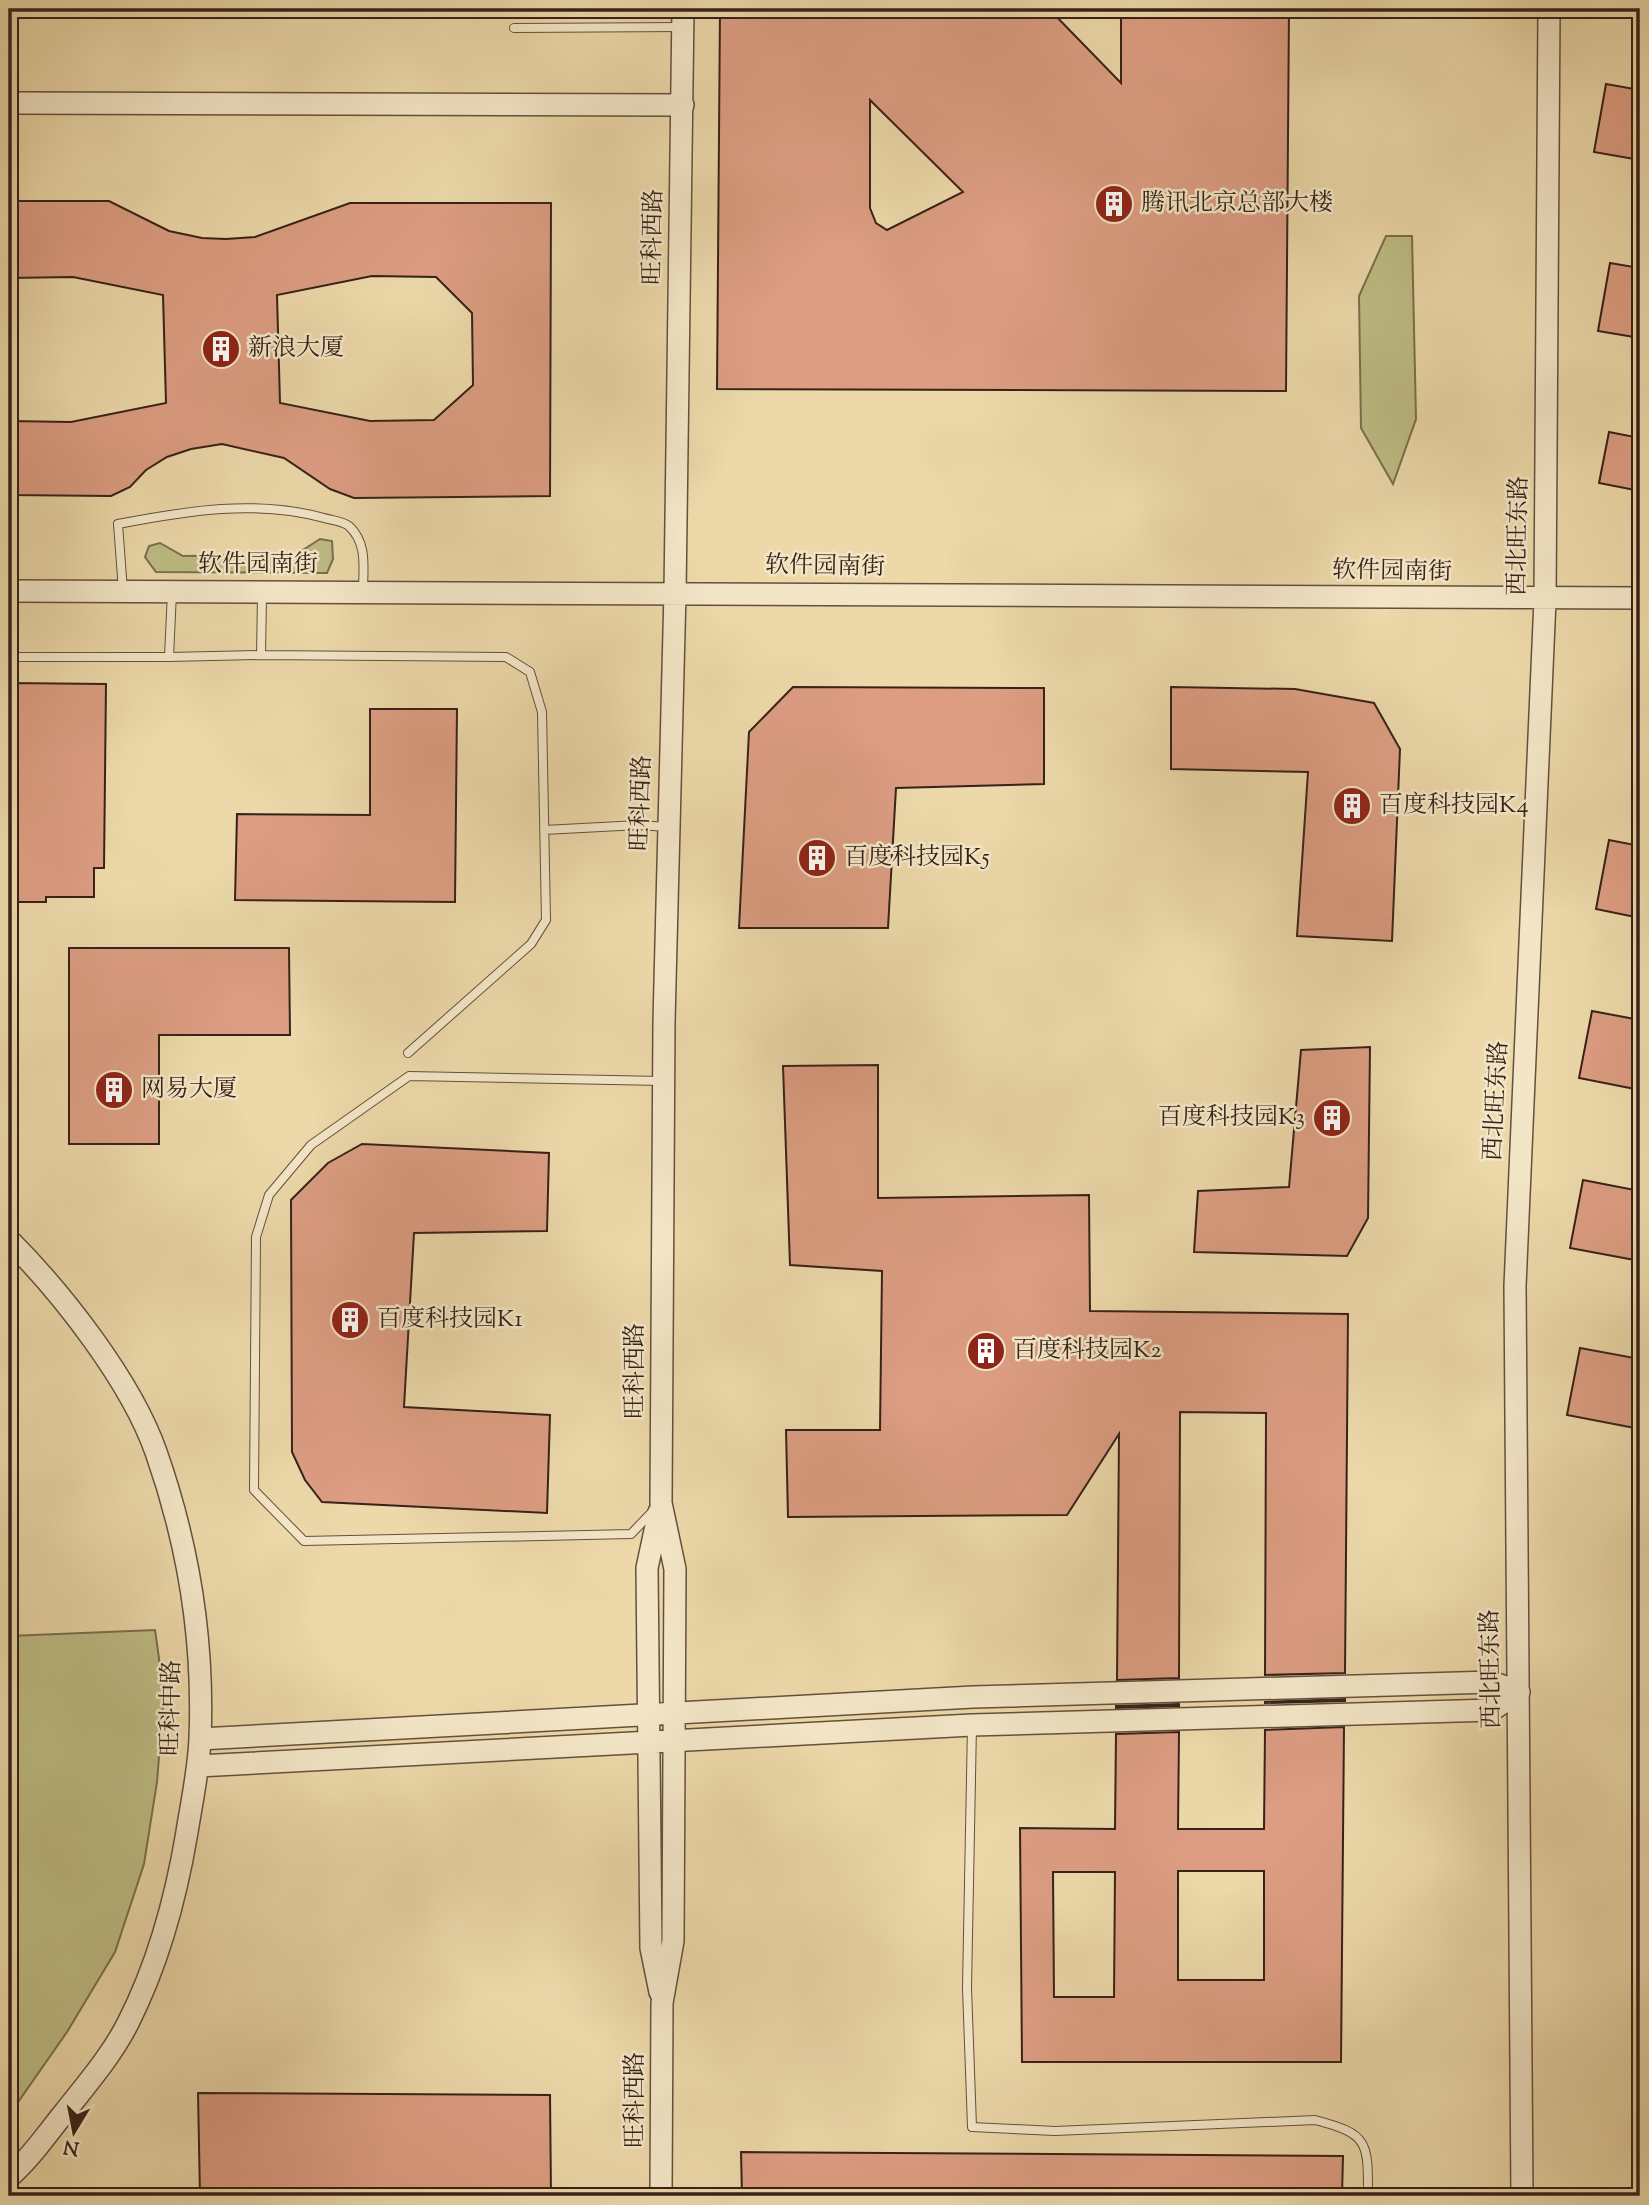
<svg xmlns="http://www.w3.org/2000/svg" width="1649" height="2205" font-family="'Sorts Mill Goudy','Noto Serif SC',serif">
	<rect width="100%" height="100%" fill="#ecd8a9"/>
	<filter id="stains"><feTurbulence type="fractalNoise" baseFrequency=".00286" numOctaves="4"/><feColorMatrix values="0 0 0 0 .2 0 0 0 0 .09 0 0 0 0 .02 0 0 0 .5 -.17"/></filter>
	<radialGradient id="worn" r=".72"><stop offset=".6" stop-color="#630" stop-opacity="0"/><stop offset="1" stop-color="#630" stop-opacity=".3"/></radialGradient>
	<path fill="#bebc84" stroke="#7a6f4e" stroke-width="2" d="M 1386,236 L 1412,236 L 1416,419 L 1393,484 L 1361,428 L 1359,296 Z
		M 320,539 L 332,541 L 333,559 L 327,573 L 156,572 L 145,557 L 149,546 L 160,543 L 183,556 L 295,555 Z
		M 155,1630 L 164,1694 L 157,1782 L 144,1864 L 115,1952 L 67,2032 L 9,2115 L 9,1636 Z"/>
	<path fill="#dc9d82" stroke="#372219" stroke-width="2" fill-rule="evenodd" d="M 720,9 L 1049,9 L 1121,83 L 1121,9 L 1289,9 L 1286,391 L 717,389 ZM 870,100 L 963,192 L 887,230 L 876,223 L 870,208 Z
		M 1606,84 L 1640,90 L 1640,160 L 1594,152 Z
		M 9,201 L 109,201 L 169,231 L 202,238 L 226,239 L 255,237 L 350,203 L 551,203 L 550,496 L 354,498 L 330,489 L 284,458 L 222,444 L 191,449 L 167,457 L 146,470 L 130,487 L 111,496 L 9,495 L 9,421 L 71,422 L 166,403 L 163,295 L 73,277 L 9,278 ZM 372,276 L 436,277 L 472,313 L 473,385 L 434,420 L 370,421 L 280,403 L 277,295 Z
		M 1610,263 L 1640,268 L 1640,338 L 1598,331 Z
		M 1609,432 L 1640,438 L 1640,491 L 1599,483 Z
		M 9,683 L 106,684 L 104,868 L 94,868 L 94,897 L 46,897 L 46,902 L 14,902 L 16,769 L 9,769 Z
		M 793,687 L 1044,688 L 1044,784 L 896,788 L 888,928 L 739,928 L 749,732 Z
		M 1171,687 L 1295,689 L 1374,703 L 1400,749 L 1392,941 L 1297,936 L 1308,772 L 1171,769 Z
		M 370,709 L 457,709 L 455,902 L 235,900 L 237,814 L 370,815 Z
		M 1609,840 L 1640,846 L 1640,918 L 1596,909 Z
		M 69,948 L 289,948 L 290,1035 L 159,1035 L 159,1144 L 69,1144 Z
		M 1592,1011 L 1640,1020 L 1640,1090 L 1579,1078 Z
		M 1370,1047 L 1368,1218 L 1347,1256 L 1194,1252 L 1198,1191 L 1289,1187 L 1301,1050 Z
		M 878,1065 L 878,1198 L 1089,1195 L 1090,1311 L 1348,1314 L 1345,1673 L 1265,1675 L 1266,1413 L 1180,1412 L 1179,1678 L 1117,1680 L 1119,1434 L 1067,1515 L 788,1517 L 786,1430 L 880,1430 L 882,1271 L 790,1265 L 783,1066 Z
		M 362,1144 L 549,1153 L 547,1231 L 414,1233 L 404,1407 L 550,1415 L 547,1513 L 322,1502 L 305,1480 L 292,1452 L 291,1200 L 328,1163 Z
		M 1583,1180 L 1640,1191 L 1640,1261 L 1570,1248 Z
		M 1580,1348 L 1640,1359 L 1640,1429 L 1567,1415 Z
		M 1345,1699 L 1345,1701 L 1265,1703 L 1265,1702 Z
		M 1179,1704 L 1179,1706 L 1116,1708 L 1116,1706 Z
		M 1344,1727 L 1341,2062 L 1022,2062 L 1020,1828 L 1115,1829 L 1116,1734 L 1179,1732 L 1178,1829 L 1264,1829 L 1265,1730 ZM 1178,1871 L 1264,1871 L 1264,1980 L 1178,1980 ZM 1053,1872 L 1115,1872 L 1114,1997 L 1054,1997 Z
		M 198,2093 L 550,2095 L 551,2196 L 200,2196 Z
		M 741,2152 L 1343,2156 L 1342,2196 L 742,2196 Z"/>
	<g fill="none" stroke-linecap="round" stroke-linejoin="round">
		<defs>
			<path id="service" d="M 514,28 L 683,27
				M 123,591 L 118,524 C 186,511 256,499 324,518 C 331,520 343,521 349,526 C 368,544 363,568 363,591
				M 172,592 L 169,657 L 261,655 L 262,595
				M 261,655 L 506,657 L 530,672 L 542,712 L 546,920 L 531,944 L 408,1053
				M 9,657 L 169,657
				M 544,830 L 639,825 L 667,827
				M 653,1511 L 631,1534 L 304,1541 L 254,1490 L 256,1237 L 269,1195 L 311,1145 L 409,1076 L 663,1081
				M 972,1725 L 967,1988 L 972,2127 L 1055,2131 L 1315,2120 C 1369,2134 1368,2142 1368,2196"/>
			<path id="tertiary" d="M 9,103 L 683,105
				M 9,591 L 1640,598
				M 9,1240 C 62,1293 131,1381 156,1452 C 188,1543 204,1641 200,1738 C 199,1769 192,1800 187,1832 C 176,1898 159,1962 128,2023 C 112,2055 86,2085 64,2113 C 46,2135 30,2159 9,2177
				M 659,1512 L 647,1568 L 651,1948 L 660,1992
				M 200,1739 L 973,1697 L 1492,1682 L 1519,1692
				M 198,1766 L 972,1725 L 1492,1710 L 1519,1692
				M 661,2196 L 662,2003 L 673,1941 L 675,1569 L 661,1503 L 664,1022 L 675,592 L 683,9
				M 1522,2196 L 1515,1286 L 1545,600 L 1549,9"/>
		</defs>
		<use href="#service" stroke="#64503d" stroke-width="10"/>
		<use href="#tertiary" stroke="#64503d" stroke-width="24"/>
		<use href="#service" stroke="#f3e6c7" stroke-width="8"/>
		<use href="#tertiary" stroke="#f3e6c7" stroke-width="21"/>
	</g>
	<defs>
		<symbol id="building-disc" viewBox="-11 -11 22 22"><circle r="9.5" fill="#8f2418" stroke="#f3e6c7"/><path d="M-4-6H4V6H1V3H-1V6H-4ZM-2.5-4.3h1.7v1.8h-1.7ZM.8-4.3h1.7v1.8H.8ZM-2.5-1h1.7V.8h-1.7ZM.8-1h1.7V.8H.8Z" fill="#fff"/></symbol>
	</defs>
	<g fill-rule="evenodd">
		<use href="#building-disc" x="1092" y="182" width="44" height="44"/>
		<use href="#building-disc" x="199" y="327" width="44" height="44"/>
		<use href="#building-disc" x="1330" y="784" width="44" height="44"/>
		<use href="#building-disc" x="795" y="836" width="44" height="44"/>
		<use href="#building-disc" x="92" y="1068" width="44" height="44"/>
		<use href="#building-disc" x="1310" y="1096" width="44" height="44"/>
		<use href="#building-disc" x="328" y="1298" width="44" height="44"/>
		<use href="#building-disc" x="964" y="1329" width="44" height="44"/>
	</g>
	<g text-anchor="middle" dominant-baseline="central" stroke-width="5" stroke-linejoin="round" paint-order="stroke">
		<g font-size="24" fill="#372219" stroke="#f3e6c7" text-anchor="start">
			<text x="1141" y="204">腾讯北京总部大楼</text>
			<text x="248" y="349">新浪大厦</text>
			<text x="1379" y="806">百度科技园K4</text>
			<text x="844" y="858">百度科技园K5</text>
			<text x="141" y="1090">网易大厦</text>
			<text x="1305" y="1118" text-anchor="end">百度科技园K3</text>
			<text x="377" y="1320">百度科技园K1</text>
			<text x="1013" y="1351">百度科技园K2</text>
		</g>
		<g font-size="24" fill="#372219" stroke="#f3e6c7">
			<text transform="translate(654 237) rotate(-89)">旺科西路</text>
			<text transform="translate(1519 536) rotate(-89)">西北旺东路</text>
			<text x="258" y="565">软件园南街</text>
			<text transform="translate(825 567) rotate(1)">软件园南街</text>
			<text transform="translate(1392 572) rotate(1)">软件园南街</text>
			<text transform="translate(642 803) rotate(-88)">旺科西路</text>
			<text transform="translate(1497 1101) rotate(-87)">西北旺东路</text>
			<text transform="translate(636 1371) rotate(-90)">旺科西路</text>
			<text transform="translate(1492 1669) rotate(-91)">西北旺东路</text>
			<text transform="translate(172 1708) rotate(-89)">旺科中路</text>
			<text transform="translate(636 2100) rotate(-90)">旺科西路</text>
		</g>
	</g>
	<rect width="1649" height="2205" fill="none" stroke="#ecd8a9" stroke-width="35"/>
	<rect x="10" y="10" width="1628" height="2184" fill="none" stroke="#372219" stroke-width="3.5"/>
	<rect x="18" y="18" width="1614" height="2170" fill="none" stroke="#372219" stroke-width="2"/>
	<g transform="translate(74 2132) rotate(190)" stroke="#f3e6c7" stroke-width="5" paint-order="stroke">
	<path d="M0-5L12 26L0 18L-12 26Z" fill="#372219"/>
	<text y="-10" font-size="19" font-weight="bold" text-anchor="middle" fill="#372219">N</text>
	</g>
	<rect width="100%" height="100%" filter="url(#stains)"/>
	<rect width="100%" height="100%" fill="url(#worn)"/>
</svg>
